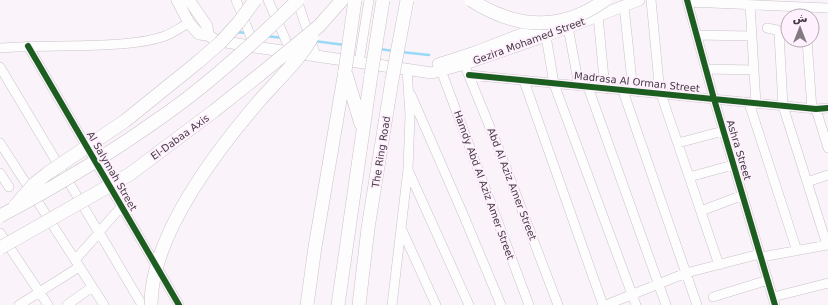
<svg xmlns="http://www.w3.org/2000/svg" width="828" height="305" font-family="'DejaVu Sans',Vazirmatn,sans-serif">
	<rect width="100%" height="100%" fill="#faf4fa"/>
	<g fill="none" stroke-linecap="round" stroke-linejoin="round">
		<path stroke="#98d9f6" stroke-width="2.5" d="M 236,32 L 247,33
			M 266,36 L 283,38
			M 314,41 L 345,45
			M 379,49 L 394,51
			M 401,52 L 429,55"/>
		<defs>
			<path id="minor" d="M 236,0 L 255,47
				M 268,0 L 291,52
				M 297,0 L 316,56
				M 651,0 L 660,94
				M 687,0 L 714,99 L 775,305
				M 688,2 L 828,8
				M 750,5 L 756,104
				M 624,6 L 633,91
				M 598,16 L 605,89
				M 568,27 L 579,86
				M 767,28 L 777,30 L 779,33 L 783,106 L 827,245
				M 696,35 L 752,36
				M 546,36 L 554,84 L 636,305
				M 807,40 L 812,109
				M 28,46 L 179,305
				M 0,48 C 40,45 80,47 120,44 C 135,43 151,41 165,36 C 173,33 181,27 189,23
				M 359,62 L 369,0
				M 439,65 L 529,305
				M 0,67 L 98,231 L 98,234 L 75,260
				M 706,69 L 754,70
				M 467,71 L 500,152 L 558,305
				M 469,75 L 816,109 L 828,108
				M 524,81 L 603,305
				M 588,87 L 666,305
				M 623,91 L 697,305
				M 661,94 L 719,265
				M 411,95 L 463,214 L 501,305
				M 749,103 L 797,251
				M 816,109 L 828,148
				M 0,143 L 104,305
				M 678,143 L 723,131
				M 408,170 L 469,305
				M 0,173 L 9,187
				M 689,177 L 733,165
				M 807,182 L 828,175
				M 121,207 L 99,232 L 142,305
				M 701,211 L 743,195
				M 402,230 L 436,305
				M 0,233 L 48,305
				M 761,257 L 828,245
				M 713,297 L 768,280
				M 773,297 L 828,283
				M 19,305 L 79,267
				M 67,305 L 92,287
				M 392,305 L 408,169 L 410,115 L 407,69
				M 606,305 L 686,273 L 760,254"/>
			<path id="major" d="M 177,0 L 189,23 L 199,34 L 208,35 L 215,40 L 255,47 L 432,73 L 465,64 L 546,36 L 639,0
				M 189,0 L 207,26 L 208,35
				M 438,64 L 475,52 L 547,24"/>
			<path id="highway" d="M 346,74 L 361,124
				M 307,305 L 315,247 L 345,71
				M 338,305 L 371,75
				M 359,305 L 368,228 L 392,80"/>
		</defs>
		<use href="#minor" stroke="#cac2c9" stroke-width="10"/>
		<use href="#major" stroke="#cac2c9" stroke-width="12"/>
		<use href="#highway" stroke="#cac2c9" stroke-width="14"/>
		<use href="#minor" stroke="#fefdfe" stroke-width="9"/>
		<use href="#major" stroke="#fefdfe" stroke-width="11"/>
		<use href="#highway" stroke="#fefdfe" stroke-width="13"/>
		<defs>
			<path id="highway-bridge" d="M 471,0 C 516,29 561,32 605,0
				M 345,71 L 355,0
				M 371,75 L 383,0
				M 392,80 L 407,0
				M 15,206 L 34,184 L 48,173 L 125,121 L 198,62 L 220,43 L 239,22 L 255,0
				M 0,216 C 59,185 116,150 170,111 C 216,78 258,39 298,0
				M 0,248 L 130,174 L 214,111 L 263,72 L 319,26 L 342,0
				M 151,305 C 151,236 217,150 260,100 C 276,82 302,57 312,37"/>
		</defs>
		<use href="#highway-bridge" stroke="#cac2c9" stroke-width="14" stroke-linecap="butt"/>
		<use href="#highway-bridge" stroke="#fefdfe" stroke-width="13"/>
		<defs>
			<path id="cycleway" d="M 687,0 L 714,99 L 775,305
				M 28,46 L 179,305
				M 469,75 L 816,109 L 828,108"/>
		</defs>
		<use href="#cycleway" stroke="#fef0fd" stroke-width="8"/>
		<use href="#cycleway" stroke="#1b5e20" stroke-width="6"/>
	</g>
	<g text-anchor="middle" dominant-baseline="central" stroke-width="4" stroke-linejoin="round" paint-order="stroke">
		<g font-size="10" fill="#433942" stroke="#fef0fd">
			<text transform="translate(529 41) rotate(-20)">Gezira Mohamed Street</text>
			<text transform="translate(637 82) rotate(6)">Madrasa Al Orman Street</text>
			<text transform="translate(180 137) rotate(-36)">El-Dabaa Axis</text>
			<text transform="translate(739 150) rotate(73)">Ashra Street</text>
			<text transform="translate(381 152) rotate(-81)">The Ring Road</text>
			<text transform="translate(112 171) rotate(60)">Al Salymah Street</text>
			<text transform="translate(512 184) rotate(69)">Abd Al Aziz Amer Street</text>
			<text transform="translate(484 185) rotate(70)">Hamdy Abd Al Aziz Amer Street</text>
		</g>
	</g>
	<g transform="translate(800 28)"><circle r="19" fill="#fef0fd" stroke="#b3a7b2"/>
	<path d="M0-3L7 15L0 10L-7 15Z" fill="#837a82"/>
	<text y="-6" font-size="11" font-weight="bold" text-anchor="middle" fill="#433942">ش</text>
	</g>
</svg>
